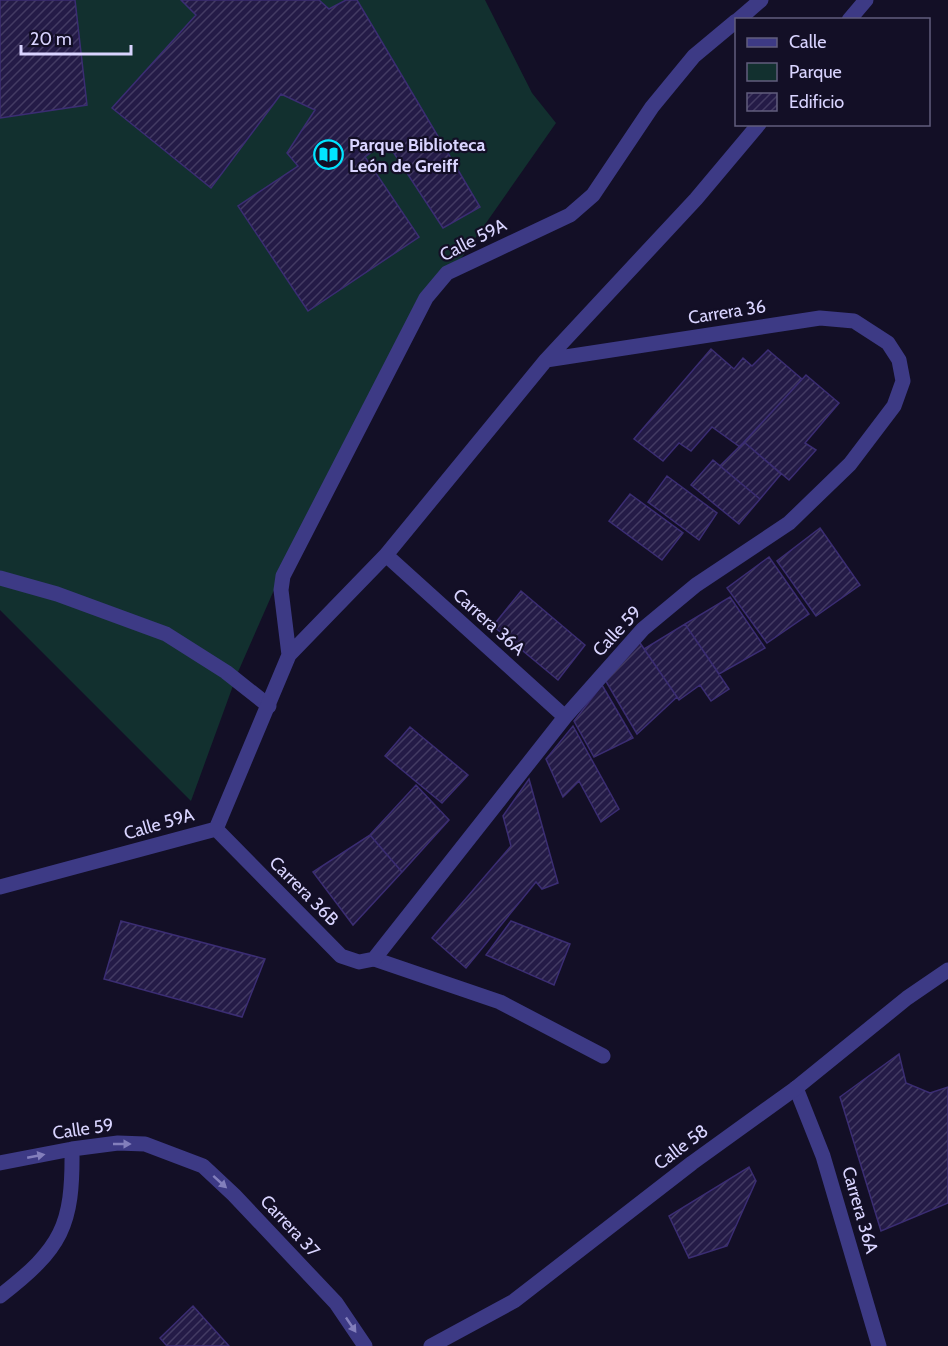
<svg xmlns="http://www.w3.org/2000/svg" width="948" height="1346" font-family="Cabin,sans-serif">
	<defs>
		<pattern id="building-hatch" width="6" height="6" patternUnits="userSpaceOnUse" patternTransform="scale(1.5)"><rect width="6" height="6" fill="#241b47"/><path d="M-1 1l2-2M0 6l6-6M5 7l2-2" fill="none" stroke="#433b63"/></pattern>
	</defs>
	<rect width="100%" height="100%" fill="#130f26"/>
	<path fill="#12302f" d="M 0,0 L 485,0 L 532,93 L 556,123 L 402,343 L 296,540 L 238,672 L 191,801 L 0,610 Z"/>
	<path fill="url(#building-hatch)" stroke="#3b2d73" stroke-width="1.5" d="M 0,0 L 75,0 L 87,105 L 0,118 Z
		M 181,0 L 319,0 L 329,9 L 346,0 L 357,0 L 480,207 L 443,228 L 386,141 L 365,157 L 419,237 L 308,311 L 238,206 L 298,166 L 287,153 L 315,110 L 281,94 L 211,188 L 112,108 L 196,15 Z
		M 711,349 L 734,369 L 743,358 L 752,366 L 768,350 L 802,379 L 740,447 L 712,427 L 691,451 L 679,443 L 663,461 L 634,439 Z
		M 806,375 L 839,403 L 805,443 L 816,450 L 789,480 L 744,442 Z
		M 744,442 L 781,474 L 760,499 L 720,466 Z
		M 713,460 L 760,499 L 739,524 L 691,485 Z
		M 667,476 L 717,513 L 699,540 L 648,502 Z
		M 630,494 L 683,533 L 662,560 L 609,521 Z
		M 820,528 L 860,585 L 816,616 L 777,561 Z
		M 769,557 L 809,614 L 767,643 L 727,588 Z
		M 521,591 L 585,645 L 558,680 L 493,626 Z
		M 730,597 L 765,648 L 719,674 L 685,624 Z
		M 685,624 L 729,689 L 711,701 L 700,685 L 679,700 L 644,649 Z
		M 638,640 L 677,697 L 637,734 L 604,678 Z
		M 602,685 L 633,738 L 594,757 L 574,721 Z
		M 573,726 L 619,809 L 601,822 L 579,781 L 563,797 L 546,759 Z
		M 410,727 L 468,775 L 442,803 L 385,756 Z
		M 529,779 L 558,883 L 542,889 L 536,882 L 466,968 L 432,938 L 511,846 L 503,816 Z
		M 416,785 L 449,820 L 402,872 L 370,835 Z
		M 370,835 L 402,872 L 353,925 L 313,872 Z
		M 121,921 L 265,959 L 242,1017 L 104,979 Z
		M 511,921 L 570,944 L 554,985 L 486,955 Z
		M 899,1054 L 906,1083 L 930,1093 L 948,1087 L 948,1203 L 881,1231 L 840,1097 Z
		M 749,1167 L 756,1181 L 727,1246 L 689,1258 L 669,1216 Z
		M 193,1306 L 229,1346 L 167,1346 L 160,1338 Z"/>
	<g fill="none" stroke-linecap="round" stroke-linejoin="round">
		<path stroke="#3d3a85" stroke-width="15" d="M 0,578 L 57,594 L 166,634 L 226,672 L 269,706"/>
		<path stroke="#3d3a85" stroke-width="15" d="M 374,959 L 500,1002 L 603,1056"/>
		<path stroke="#3d3a85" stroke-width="15" d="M 738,20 L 761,0
			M 849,20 L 866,0
			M 386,555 L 565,717
			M 289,655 L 281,590 L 283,576 L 426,298 L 447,273 L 570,215 L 593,195 L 652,107 L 694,56 L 736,21
			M 216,829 L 341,956 L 359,962 L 374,959 L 565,717 L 643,629 L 696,585 L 789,523 L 850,464 L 894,406 L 903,381 L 899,360 L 888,343 L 854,321 L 820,318 L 546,360
			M 216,829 L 289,655 L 386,555 L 546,360 L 696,199 L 759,124
			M 0,887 L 216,829
			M 796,1088 L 823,1156 L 879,1346
			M 0,1163 L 72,1149 L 118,1143 L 145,1144 L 203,1166 L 234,1195 L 336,1303 L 365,1346
			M 0,1296 C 62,1248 73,1226 72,1149"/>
		<path stroke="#3d3a85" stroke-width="15" d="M 431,1346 L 514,1301 L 692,1163 L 796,1088 L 907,998 L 948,970"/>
	</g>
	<defs><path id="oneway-solid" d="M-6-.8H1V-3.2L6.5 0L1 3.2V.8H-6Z" transform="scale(1.5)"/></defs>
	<g fill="#837fbc">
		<use href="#oneway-solid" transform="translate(122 1144)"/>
		<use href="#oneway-solid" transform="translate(36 1156) rotate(-11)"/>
		<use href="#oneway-solid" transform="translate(220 1182) rotate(42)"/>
		<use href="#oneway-solid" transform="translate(351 1325) rotate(56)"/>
	</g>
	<defs>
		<symbol id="library-ring" viewBox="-11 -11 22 22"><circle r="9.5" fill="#130f26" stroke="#00e5ff" stroke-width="1.5"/><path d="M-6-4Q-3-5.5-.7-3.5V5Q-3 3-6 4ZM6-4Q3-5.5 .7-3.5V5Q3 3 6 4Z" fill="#00e5ff"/></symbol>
	</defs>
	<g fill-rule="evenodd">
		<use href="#library-ring" x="312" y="138" width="33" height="33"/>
	</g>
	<g text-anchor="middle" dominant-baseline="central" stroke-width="4.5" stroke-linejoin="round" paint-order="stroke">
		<g font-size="18" font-weight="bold" fill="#d9d4ff" stroke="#130f26" text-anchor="start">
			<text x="349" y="145">Parque Biblioteca<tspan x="349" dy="21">León de Greiff</tspan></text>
		</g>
		<g font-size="18" fill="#d9d4ff" stroke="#130f26">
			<text transform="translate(473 240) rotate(-27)">Calle 59A</text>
			<text transform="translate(727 312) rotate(-9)">Carrera 36</text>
			<text transform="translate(489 622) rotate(42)">Carrera 36A</text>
			<text transform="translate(617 631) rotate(-47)">Calle 59</text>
			<text transform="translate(159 824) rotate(-16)">Calle 59A</text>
			<text transform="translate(304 891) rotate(45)">Carrera 36B</text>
			<text transform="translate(83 1129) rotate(-8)">Calle 59</text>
			<text transform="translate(681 1147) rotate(-37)">Calle 58</text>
			<text transform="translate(860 1210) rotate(74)">Carrera 36A</text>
			<text transform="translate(290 1226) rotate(47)">Carrera 37</text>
		</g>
	</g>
	<rect x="735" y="18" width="195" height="108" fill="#130f26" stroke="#625e7d" stroke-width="1.5"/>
	<rect x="747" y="38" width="30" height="9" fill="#3d3a85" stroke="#625e7d" stroke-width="1.5"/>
	<text x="789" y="48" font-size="18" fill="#d9d4ff">Calle</text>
	<rect x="747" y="63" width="30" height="18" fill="#12302f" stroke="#625e7d" stroke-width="1.5"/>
	<text x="789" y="78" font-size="18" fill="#d9d4ff">Parque</text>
	<rect x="747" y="93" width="30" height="18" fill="url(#building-hatch)" stroke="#625e7d" stroke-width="1.5"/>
	<text x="789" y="108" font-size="18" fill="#d9d4ff">Edificio</text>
	<path d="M21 45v9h110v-9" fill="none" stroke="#d9d4ff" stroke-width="3"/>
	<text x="30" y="45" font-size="18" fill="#d9d4ff" stroke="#130f26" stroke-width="4.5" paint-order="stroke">20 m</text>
</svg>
